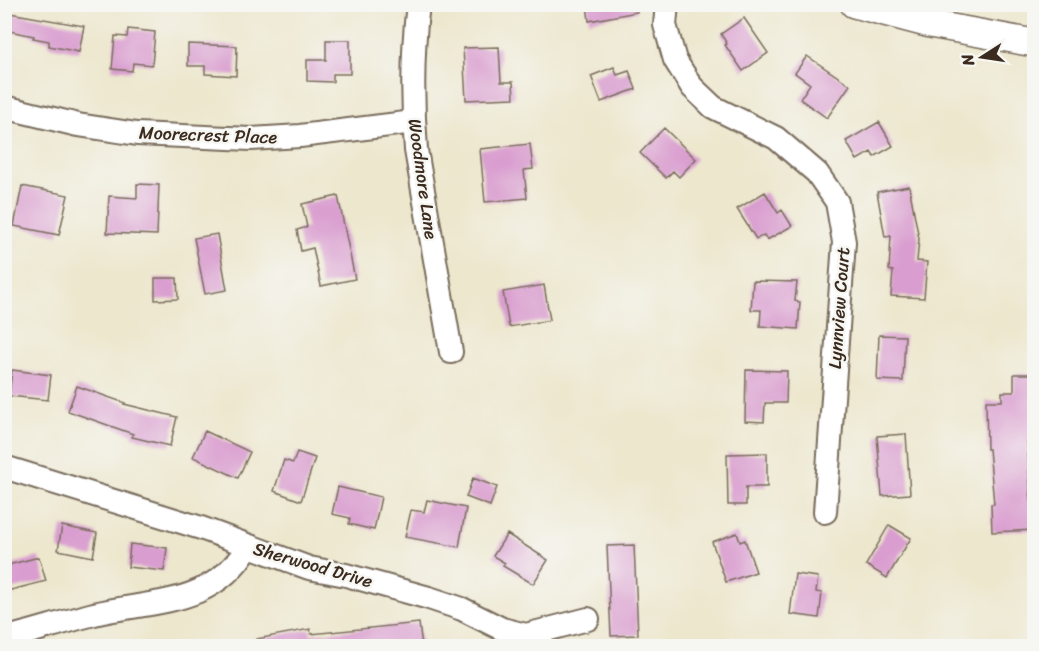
<svg xmlns="http://www.w3.org/2000/svg" width="1039" height="651" font-family="Sriracha,sans-serif">
	<rect width="100%" height="100%" fill="#f6f6f2"/>
	<filter id="ink" filterUnits="userSpaceOnUse"><feTurbulence type="fractalNoise" baseFrequency=".0167" numOctaves="2"/><feDisplacementMap in="SourceGraphic" scale="12" xChannelSelector="R" yChannelSelector="G"/><feConvolveMatrix kernelMatrix="1 2 1 2 8 2 1 2 1" color-interpolation-filters="sRGB"/></filter>
	<filter id="wash" filterUnits="userSpaceOnUse"><feTurbulence type="fractalNoise" baseFrequency=".008" numOctaves="4" result="noise"/><feDisplacementMap in="SourceGraphic" scale="24" xChannelSelector="R" yChannelSelector="G"/><feGaussianBlur stdDeviation="1.35" result="paint"/><feColorMatrix in="noise" values="0 0 0 0 0 0 0 0 0 0 0 0 0 0 0 0 0 1.4 0 .05"/><feComposite in="paint" operator="in"/></filter>
	<g filter="url(#wash)">
		<rect width="100%" height="100%" fill="#ede7ce"/>
		<g id="blocks">
			<path fill="#d99dcf" d="M 587,4 L 636,4 L 637,12 L 589,21 Z
				M 4,12 L 84,26 L 79,52 L 49,46 L 49,41 L 33,38 L 34,36 L 4,30 Z
				M 744,18 L 768,53 L 743,71 L 725,45 L 727,44 L 721,34 Z
				M 128,29 L 155,32 L 152,65 L 133,63 L 132,71 L 112,69 L 115,36 L 127,37 Z
				M 326,40 L 350,40 L 350,74 L 333,74 L 333,82 L 307,81 L 307,60 L 326,60 Z
				M 188,44 L 237,46 L 236,76 L 205,74 L 205,66 L 188,66 Z
				M 499,47 L 501,82 L 513,82 L 514,98 L 466,100 L 463,48 Z
				M 807,56 L 850,85 L 827,118 L 800,99 L 810,84 L 795,73 Z
				M 614,67 L 617,75 L 629,71 L 636,89 L 601,102 L 591,76 Z
				M 879,122 L 893,146 L 874,157 L 871,152 L 857,160 L 846,141 Z
				M 664,128 L 696,159 L 679,177 L 673,171 L 666,178 L 640,153 Z
				M 530,144 L 533,169 L 524,170 L 527,198 L 485,202 L 480,149 Z
				M 137,184 L 159,185 L 157,235 L 107,233 L 109,196 L 137,198 Z
				M 22,186 L 68,195 L 59,235 L 14,226 Z
				M 909,186 L 919,239 L 917,261 L 927,262 L 924,298 L 891,296 L 893,271 L 889,270 L 891,236 L 885,237 L 877,192 Z
				M 765,192 L 778,213 L 782,210 L 792,226 L 767,240 L 764,235 L 756,239 L 737,209 Z
				M 338,196 L 355,279 L 321,286 L 313,248 L 301,251 L 297,230 L 307,227 L 302,204 Z
				M 217,234 L 227,290 L 205,294 L 194,238 Z
				M 155,278 L 177,278 L 178,299 L 155,300 Z
				M 753,281 L 797,282 L 795,301 L 800,302 L 798,329 L 760,326 L 761,310 L 751,310 Z
				M 544,285 L 550,320 L 509,327 L 503,292 Z
				M 879,335 L 905,336 L 903,381 L 877,380 Z
				M 12,370 L 51,375 L 48,400 L 9,396 Z
				M 746,370 L 787,371 L 786,403 L 765,403 L 764,422 L 745,421 Z
				M 1014,374 L 1035,374 L 1035,443 L 1027,443 L 1031,502 L 1035,502 L 1035,530 L 992,532 L 991,504 L 994,504 L 989,449 L 987,449 L 986,401 L 1002,401 L 1002,392 L 1014,392 Z
				M 77,386 L 125,403 L 124,404 L 177,417 L 170,446 L 132,437 L 133,434 L 68,411 Z
				M 205,431 L 250,452 L 238,478 L 193,457 Z
				M 906,434 L 910,494 L 882,496 L 877,436 Z
				M 297,452 L 315,458 L 301,501 L 274,491 L 284,460 L 293,463 Z
				M 767,453 L 767,487 L 746,487 L 746,505 L 728,505 L 727,454 Z
				M 473,478 L 497,487 L 490,506 L 466,497 Z
				M 338,487 L 381,497 L 374,530 L 349,524 L 350,518 L 332,514 Z
				M 427,500 L 466,508 L 459,547 L 405,537 L 411,510 L 424,512 Z
				M 889,525 L 911,538 L 887,578 L 866,565 Z
				M 62,526 L 97,533 L 93,557 L 58,550 Z
				M 737,533 L 740,542 L 745,540 L 756,572 L 726,582 L 712,542 Z
				M 507,534 L 548,560 L 533,584 L 503,566 L 505,563 L 493,556 Z
				M 130,544 L 167,548 L 164,571 L 128,567 Z
				M 634,545 L 638,635 L 611,636 L 607,546 Z
				M 39,557 L 46,581 L 7,591 L 4,581 L 4,566 Z
				M 795,574 L 818,577 L 816,592 L 822,593 L 819,618 L 790,614 Z
				M 419,623 L 422,646 L 257,646 L 256,639 L 310,629 L 311,634 Z"/>
		</g>
	</g>
	<g filter="url(#ink)">
		<use href="#blocks" fill-opacity="0" stroke="#796c5c" stroke-width="1.5"/>
		<g fill="none" stroke-linecap="round" stroke-linejoin="round">
			<defs>
				<path id="minor" d="M 418,4 C 412,53 412,101 416,150 L 451,352
					M 667,4 L 665,25 L 675,60 L 692,87 L 713,107 L 776,138 L 817,173 L 837,202 L 844,242 L 825,512
					M 4,107 L 78,125 L 137,134 L 251,139 L 300,136 L 414,122
					M 4,467 L 201,528 L 309,568 L 346,575 L 429,598 L 462,609 L 502,629 L 526,635 L 588,619
					M 4,639 C 34,631 64,622 94,614 C 152,600 213,607 248,546"/>
				<path id="tertiary" d="M 854,4 L 930,24 L 1034,43"/>
			</defs>
			<use href="#minor" stroke="#796c5c" stroke-width="26"/>
			<use href="#tertiary" stroke="#796c5c" stroke-width="30"/>
			<use href="#minor" stroke="#fff" stroke-width="22"/>
			<use href="#tertiary" stroke="#fff" stroke-width="27"/>
		</g>
	</g>
	<g text-anchor="middle" dominant-baseline="central" stroke-width="5" stroke-linejoin="round" paint-order="stroke">
		<g font-size="18" fill="#3b2a1e" stroke="#f6f6f2">
			<text transform="translate(208 135) rotate(2)">Moorecrest Place</text>
			<text transform="translate(423 179) rotate(82)">Woodmore Lane</text>
			<text transform="translate(839 308) rotate(-86)">Lynnview Court</text>
			<text transform="translate(313 565) rotate(16)">Sherwood Drive</text>
		</g>
	</g>
	<rect width="1039" height="651" fill="none" stroke="#f6f6f2" stroke-width="24"/>
	<g transform="translate(982 57) rotate(258)" stroke="#f6f6f2" stroke-width="4.5" paint-order="stroke">
	<path d="M0-4.5L10 22L0 15L-10 22Z" fill="#3b2a1e"/>
	<text y="-9" font-size="16" font-weight="bold" text-anchor="middle" fill="#3b2a1e">N</text>
	</g>
</svg>
